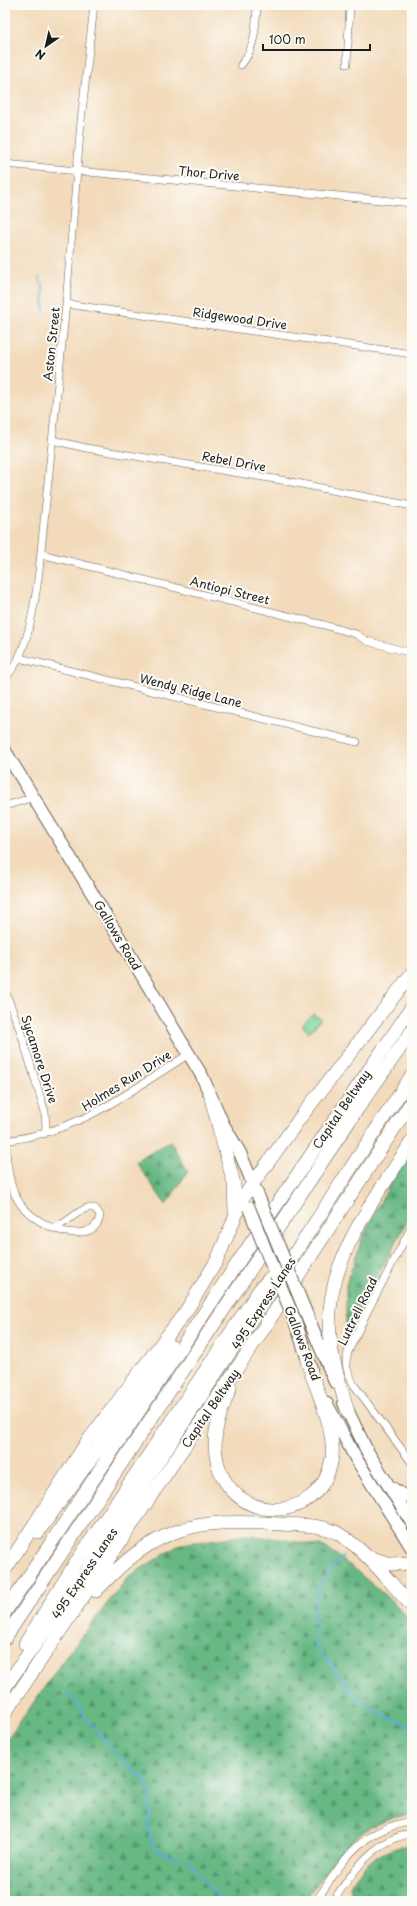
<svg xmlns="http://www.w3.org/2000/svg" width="417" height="1906" font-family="'Playpen Sans',sans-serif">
	<defs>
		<pattern id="forest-firs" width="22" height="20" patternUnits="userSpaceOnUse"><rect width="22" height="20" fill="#68b884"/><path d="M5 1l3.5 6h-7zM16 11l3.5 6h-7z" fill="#55956b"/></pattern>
		<pattern id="park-dots" width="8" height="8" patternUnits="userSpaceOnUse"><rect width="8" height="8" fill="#81d89d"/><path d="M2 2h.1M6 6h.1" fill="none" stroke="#6fb987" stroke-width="1.8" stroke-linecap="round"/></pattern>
	</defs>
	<rect width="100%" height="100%" fill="#fdfcf7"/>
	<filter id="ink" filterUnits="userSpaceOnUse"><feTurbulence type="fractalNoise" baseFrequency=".025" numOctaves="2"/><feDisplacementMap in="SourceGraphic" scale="8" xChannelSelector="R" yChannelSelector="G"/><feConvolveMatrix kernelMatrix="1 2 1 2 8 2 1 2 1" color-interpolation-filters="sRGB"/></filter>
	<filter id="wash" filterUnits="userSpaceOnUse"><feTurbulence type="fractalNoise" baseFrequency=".012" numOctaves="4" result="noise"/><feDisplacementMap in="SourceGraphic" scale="16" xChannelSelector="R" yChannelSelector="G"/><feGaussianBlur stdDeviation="0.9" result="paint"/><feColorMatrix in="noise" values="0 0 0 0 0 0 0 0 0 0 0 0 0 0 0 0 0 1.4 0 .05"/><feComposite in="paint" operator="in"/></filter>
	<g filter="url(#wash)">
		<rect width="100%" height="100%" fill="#f2daba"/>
		<path fill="url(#forest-firs)" stroke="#426a50" d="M 170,1141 L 188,1171 L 166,1205 L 136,1162 Z
			M 412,1143 L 412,1213 L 346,1333 L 346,1285 L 364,1233 Z
			M 247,1535 L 293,1541 L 325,1547 L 353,1568 L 394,1603 L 412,1622 L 412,1814 C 354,1822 336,1858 304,1901 L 5,1901 L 5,1743 L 70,1651 L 128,1577 L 181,1544 Z
			M 412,1845 L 412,1901 L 353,1901 L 350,1887 C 363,1861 385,1848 412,1845 Z"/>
		<path fill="url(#park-dots)" stroke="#4e7a5c" d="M 313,1014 L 321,1019 L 309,1033 L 302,1025 Z"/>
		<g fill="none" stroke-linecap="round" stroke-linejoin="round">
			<path stroke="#5dafd8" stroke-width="2" d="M 39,277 L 43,287 L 44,312
				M 343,1556 C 322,1579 314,1588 315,1620 C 316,1631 317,1638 315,1648 C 332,1660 340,1681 355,1695 C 372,1712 392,1717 412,1728
				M 65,1692 L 78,1703 L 84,1716 L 124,1762 L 143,1778 L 148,1788 L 150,1815 L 148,1829 L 152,1842 L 157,1849 L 166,1855 L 178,1859
				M 189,1859 C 201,1878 207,1891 228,1901"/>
		</g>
	</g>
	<g filter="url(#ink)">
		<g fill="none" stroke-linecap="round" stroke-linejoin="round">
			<defs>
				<path id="minor" d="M 347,64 L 350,5
					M 241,65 C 255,49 256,26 257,5
					M 5,164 L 412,203
					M 66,304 L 412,354
					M 52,440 L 86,448 L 281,480 L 412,506
					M 41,554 L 324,625 L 356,634 L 367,641 L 412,653
					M 19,658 L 357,742
					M 5,678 C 28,656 35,602 39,571 L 66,304 L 81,121 L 94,5
					M 5,806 L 34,797
					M 5,991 L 20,1030 L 45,1112 L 46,1127 L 44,1134
					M 5,1141 C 83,1131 125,1094 189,1054
					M 5,1141 C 9,1184 10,1209 53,1228
					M 87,1208 L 95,1208 L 100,1215 C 97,1238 68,1234 53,1228 C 67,1224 74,1213 87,1208 Z
					M 412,1226 L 366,1314 L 348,1352 L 346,1361 L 347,1369 L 354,1385 L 412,1463
					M 316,1901 C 345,1859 358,1831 412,1821
					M 333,1901 C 354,1870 373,1841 412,1833"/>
				<path id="primary" d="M 5,751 L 125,947 L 202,1076 L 223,1124 L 240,1153 L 259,1198
					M 304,1308 L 335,1382
					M 295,1321 L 311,1369
					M 344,1403 L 367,1451 L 412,1523
					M 327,1404 L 355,1457 L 412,1548
					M 392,1488 L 404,1496 L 412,1495"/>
				<path id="motorway" d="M 211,1098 L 234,1184 L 235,1211
					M 230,1388 C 224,1404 216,1422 215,1440 C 214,1527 322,1531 332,1457 C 335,1426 316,1390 307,1361
					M 348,1412 C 342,1390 334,1368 331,1345 C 319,1267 373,1203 412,1141
					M 38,1532 L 172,1347
					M 368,1557 L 391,1564 L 412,1563
					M 5,1570 L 87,1442 L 186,1311 L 201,1287 L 217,1260 L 244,1196 L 300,1118 L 412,973
					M 96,1591 C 155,1526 195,1518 280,1524 C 299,1525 322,1524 339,1534 C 367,1551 390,1583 412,1606
					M 5,1612 L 263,1225 L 412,1007
					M 5,1638 L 358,1108 L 412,1031
					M 25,1644 L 75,1564 L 261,1288 L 269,1279 L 282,1269
					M 5,1687 L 79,1582 L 412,1075
					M 5,1713 L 262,1331 L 412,1101"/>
			</defs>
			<use href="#minor" stroke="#675e53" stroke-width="8"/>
			<use href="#primary" stroke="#675e53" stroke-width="14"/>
			<use href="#motorway" stroke="#675e53" stroke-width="14"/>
			<use href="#minor" stroke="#fff" stroke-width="7"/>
			<use href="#primary" stroke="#fff" stroke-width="12"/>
			<use href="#motorway" stroke="#fff" stroke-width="13"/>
			<defs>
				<path id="primary-bridge" d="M 259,1198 L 304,1308
					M 249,1208 L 272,1266
					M 276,1275 L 295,1321"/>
			</defs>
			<use href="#primary-bridge" stroke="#675e53" stroke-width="14" stroke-linecap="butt"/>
			<use href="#primary-bridge" stroke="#fff" stroke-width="12"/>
		</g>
	</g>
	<g text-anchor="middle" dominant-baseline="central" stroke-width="4" stroke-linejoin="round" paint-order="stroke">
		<g font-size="12" fill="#1c1c1c" stroke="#fdfcf7">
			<text transform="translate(209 173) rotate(5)">Thor Drive</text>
			<text transform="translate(240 318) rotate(8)">Ridgewood Drive</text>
			<text transform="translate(51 344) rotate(-84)">Aston Street</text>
			<text transform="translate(234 461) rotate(10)">Rebel Drive</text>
			<text transform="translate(230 590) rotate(14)">Antiopi Street</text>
			<text transform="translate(191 690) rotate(14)">Wendy Ridge Lane</text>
			<text transform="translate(118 935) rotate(59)">Gallows Road</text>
			<text transform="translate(40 1059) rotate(72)">Sycamore Drive</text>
			<text transform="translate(126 1080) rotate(-32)">Holmes Run Drive</text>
			<text transform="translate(341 1109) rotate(-56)">Capital Beltway</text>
			<text transform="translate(263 1303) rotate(-57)">495 Express Lanes</text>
			<text transform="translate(357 1311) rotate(-64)">Luttrell Road</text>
			<text transform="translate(303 1343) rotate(69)">Gallows Road</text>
			<text transform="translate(210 1408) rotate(-56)">Capital Beltway</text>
			<text transform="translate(84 1573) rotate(-56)">495 Express Lanes</text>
		</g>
	</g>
	<rect width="417" height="1906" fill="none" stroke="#fdfcf7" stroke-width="20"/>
	<g transform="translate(46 46) rotate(214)" stroke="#fdfcf7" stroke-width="3" paint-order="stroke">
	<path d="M0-3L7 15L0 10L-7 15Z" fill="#1c1c1c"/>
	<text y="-6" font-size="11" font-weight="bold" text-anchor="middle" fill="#1c1c1c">N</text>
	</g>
	<path d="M263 44v6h107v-6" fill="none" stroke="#1c1c1c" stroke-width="2"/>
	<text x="269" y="44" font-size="12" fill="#1c1c1c" stroke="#fdfcf7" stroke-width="3" paint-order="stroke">100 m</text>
</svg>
